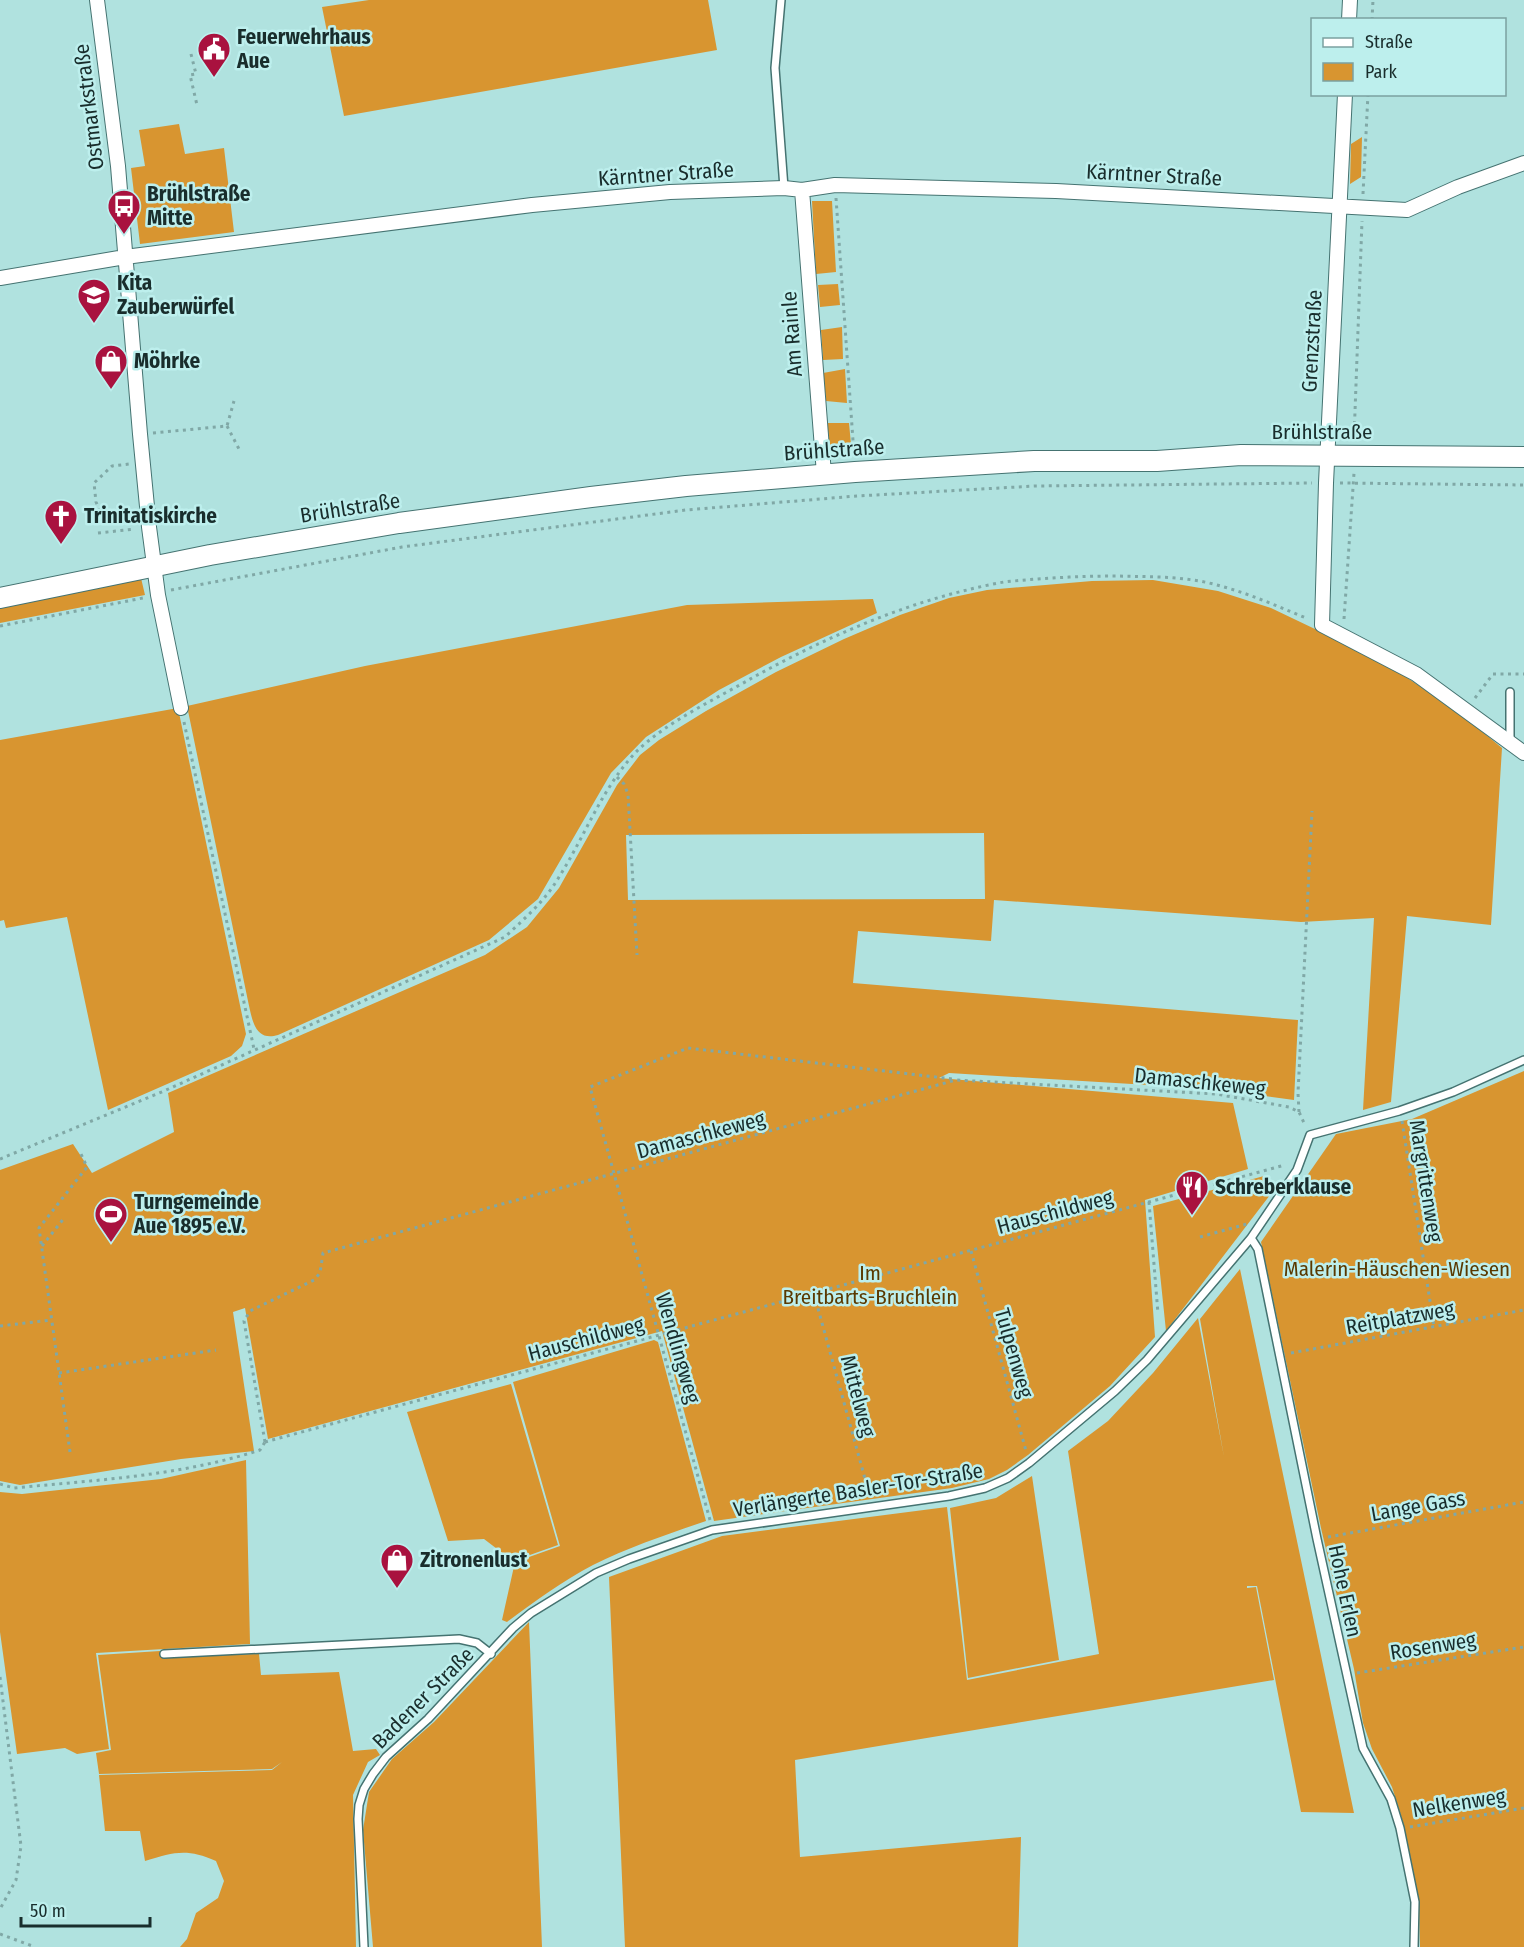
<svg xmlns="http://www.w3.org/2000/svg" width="1524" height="1947" font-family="'Fira Sans Condensed',sans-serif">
	<rect width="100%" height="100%" fill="#b0e2df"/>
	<path fill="#d89530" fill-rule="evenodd" d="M 369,0 L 708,0 L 717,50 L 344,116 L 322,7 Z
		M 179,124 L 185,154 L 224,148 L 234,232 L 140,244 L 131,168 L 145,166 L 139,130 Z
		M 1362,137 L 1361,177 L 1350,184 L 1351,144 Z
		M 812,201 L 832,201 L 836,272 L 816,274 Z
		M 838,284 L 840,305 L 820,307 L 818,285 Z
		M 842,327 L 843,359 L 823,360 L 821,330 Z
		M 845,369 L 847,403 L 826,401 L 823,373 Z
		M 827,423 L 849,423 L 852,455 L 834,458 L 831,454 Z
		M 141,578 L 145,595 L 0,623 L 0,606 Z
		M 1153,580 L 1218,591 L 1271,608 L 1384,662 L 1462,715 L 1502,748 L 1491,925 L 1407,916 L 1391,1102 L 1363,1110 L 1374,918 L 1301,922 L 994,900 L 991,941 L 858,931 L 853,983 L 1298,1020 L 1294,1100 L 1215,1089 L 949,1073 L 939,1078 L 1233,1103 L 1248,1169 L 1145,1200 L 1155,1337 L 1110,1386 L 1028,1455 L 1007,1470 L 989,1479 L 952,1488 L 714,1521 L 662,1331 L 268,1439 L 245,1308 L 233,1312 L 254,1451 L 181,1459 L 20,1485 L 0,1481 L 0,1170 L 73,1144 L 92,1173 L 174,1132 L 168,1093 L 485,955 L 527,927 L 559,888 L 617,785 L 640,755 L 659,740 L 706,711 L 776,672 L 844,639 L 900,615 L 949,598 L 987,590 L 1092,581 ZM 984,833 L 985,899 L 628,900 L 626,835 Z
		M 873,599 L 877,613 L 781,657 L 719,690 L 646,737 L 611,773 L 538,899 L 489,940 L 278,1035 C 254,1042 252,1018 248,1001 L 187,706 L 365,666 L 687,605 Z
		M 178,708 L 246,1034 L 242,1046 L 231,1056 L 108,1110 L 67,917 L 6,928 L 4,920 L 0,921 L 0,740 Z
		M 1524,1071 L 1524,1947 L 1420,1947 L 1419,1901 L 1403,1822 L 1392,1787 L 1372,1749 L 1363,1723 L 1354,1669 L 1321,1528 L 1261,1242 L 1336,1134 L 1412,1119 Z
		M 1264,1176 L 1270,1195 L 1166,1331 L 1153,1206 Z
		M 1240,1269 L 1354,1813 L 1301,1812 L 1257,1586 L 1247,1586 L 1247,1588 L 1256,1587 L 1274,1680 L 795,1760 L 800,1857 L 1021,1837 L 1018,1947 L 625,1947 L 609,1577 L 722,1536 L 947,1507 L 967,1680 L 1099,1654 L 1068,1451 L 1108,1421 L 1153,1373 L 1198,1318 L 1224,1457 L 1200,1319 Z
		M 654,1340 L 658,1342 L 706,1521 C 668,1534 629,1547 593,1565 C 563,1581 535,1601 507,1622 L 502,1620 L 515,1562 L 560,1546 L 513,1382 Z
		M 511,1384 L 558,1545 L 513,1561 L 484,1539 L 448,1541 L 407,1412 Z
		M 246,1460 L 250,1644 L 96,1653 L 109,1749 L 77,1754 L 65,1748 L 17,1754 L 0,1632 L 0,1492 L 22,1494 L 161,1479 Z
		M 1032,1476 L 1059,1660 L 968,1678 L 950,1508 L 996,1498 Z
		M 529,1622 L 542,1947 L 373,1947 L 363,1830 L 369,1792 L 392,1759 L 434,1722 Z
		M 160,1651 L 162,1657 L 259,1654 L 261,1675 L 339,1672 L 353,1751 L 376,1749 L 380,1755 L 368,1762 L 353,1795 L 356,1947 L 180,1947 L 187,1939 L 196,1913 L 218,1898 L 224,1881 L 216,1861 C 187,1848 174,1852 145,1861 L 140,1831 L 105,1831 L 99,1775 L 272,1770 L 282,1762 L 272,1769 L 99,1774 L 96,1753 L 111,1750 L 98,1655 Z"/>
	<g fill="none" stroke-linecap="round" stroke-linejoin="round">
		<defs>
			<path id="lane" d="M 781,0 L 775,68 L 784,188
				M 1510,692 L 1510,742
				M 1251,1238 L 1258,1249 L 1317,1539 L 1363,1748 L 1391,1799 L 1400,1828 L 1415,1902 L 1414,1947
				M 164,1654 L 459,1639 L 477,1643 L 491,1654
				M 364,1947 L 358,1819 L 359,1805 L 364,1789 L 373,1774 L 386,1757 L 428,1719 L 513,1628 L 531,1613 L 596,1573 L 629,1559 L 712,1530 L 949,1496 L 985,1488 L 1008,1478 L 1029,1463 L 1115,1391 L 1147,1360 L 1251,1238 L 1297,1170 L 1310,1135 L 1399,1111 L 1453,1092 L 1524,1060"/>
			<path id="street" d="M 97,0 L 118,166 L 140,434 L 149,527 L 158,595 L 181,708
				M 1349,20 L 1350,0
				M 1345,94 L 1326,483 L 1322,625 L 1416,674 L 1524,753
				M 802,190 L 824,474
				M 0,278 L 125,257 L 532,205 L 670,192 L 784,188 L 802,190 L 835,185 L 1056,191 L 1407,210 L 1458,187 L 1524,163"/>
			<path id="secondary" d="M 0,598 L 210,555 L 399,523 L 591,497 L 686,486 L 855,472 L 1034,461 L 1157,461 L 1241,455 L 1524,457"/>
		</defs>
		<use href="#lane" stroke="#457371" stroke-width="10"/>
		<use href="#street" stroke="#457371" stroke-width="16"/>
		<use href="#secondary" stroke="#457371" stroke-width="22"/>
		<path stroke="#80a8a6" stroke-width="3" stroke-dasharray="3 4.5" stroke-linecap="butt" d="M 1372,20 L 1373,0
			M 191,54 L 196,74 L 190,75 L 197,105
			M 1363,194 L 1368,94
			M 836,198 L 854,455
			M 227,426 L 239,449
			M 153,433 L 227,426 L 234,401
			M 1354,439 L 1362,221
			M 1340,483 L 1524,485
			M 100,511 L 96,502 L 94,483 L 112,466 L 129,464
			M 98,533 L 135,529
			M 171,590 L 402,547 L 686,510 L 857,496 L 1035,486 L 1312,483
			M 1344,619 L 1354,473
			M 0,626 L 143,598
			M 1475,698 L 1493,674 L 1524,674
			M 184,722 L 254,1049
			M 617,777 L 624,784 L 628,794 L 637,955
			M 1299,1112 L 1298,1093 L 1312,811
			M 1402,1121 L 1434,1327
			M 0,1159 L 164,1091 L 505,937 C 525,918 545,901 559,877 C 585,836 602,788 636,752 C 666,722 716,699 752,678 C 819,641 892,608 967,590 C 979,587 992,584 1004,582 C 1042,578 1080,576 1118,576 C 1151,577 1185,576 1217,585 C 1248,593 1277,606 1306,618
			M 1149,1202 L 1158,1314
			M 1200,1237 L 1247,1224
			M 42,1246 L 65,1217
			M 971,1251 L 1026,1451
			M 814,1294 L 870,1497
			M 0,1326 L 51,1320
			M 1291,1353 L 1524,1310
			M 59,1373 L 216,1350
			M 265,1442 L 244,1321 L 250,1311 L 314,1280 L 320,1273 L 323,1253 L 956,1080 L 1216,1094 L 1289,1107 L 1299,1112 L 1305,1125
			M 265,1442 L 1285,1165
			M 70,1452 L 39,1228 L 87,1167 L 81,1154
			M 0,1484 L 14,1488 C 97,1480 180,1476 260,1450 L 265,1442
			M 710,1520 L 590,1087 L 688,1048 L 953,1079
			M 1328,1537 L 1524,1502
			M 1357,1673 L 1524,1647
			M 0,1677 L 21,1846 L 16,1880 L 0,1909
			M 1410,1827 L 1524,1808
			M 0,1934 L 35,1947"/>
		<use href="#lane" stroke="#fff" stroke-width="7"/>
		<use href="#street" stroke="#fff" stroke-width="14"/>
		<use href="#secondary" stroke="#fff" stroke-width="20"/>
	</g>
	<defs>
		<symbol id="civic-pin" viewBox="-11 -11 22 30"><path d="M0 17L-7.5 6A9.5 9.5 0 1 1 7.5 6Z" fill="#a9123f" stroke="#bdefed"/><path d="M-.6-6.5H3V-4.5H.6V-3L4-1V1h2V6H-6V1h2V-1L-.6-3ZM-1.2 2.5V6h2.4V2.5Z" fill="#fff"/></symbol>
		<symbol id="bus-pin" viewBox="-11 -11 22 30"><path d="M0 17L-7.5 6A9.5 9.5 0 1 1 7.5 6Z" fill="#a9123f" stroke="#bdefed"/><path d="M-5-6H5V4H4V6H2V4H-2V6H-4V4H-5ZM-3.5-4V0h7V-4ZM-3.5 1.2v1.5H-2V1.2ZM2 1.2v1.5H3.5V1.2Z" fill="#fff"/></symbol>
		<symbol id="school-pin" viewBox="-11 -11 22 30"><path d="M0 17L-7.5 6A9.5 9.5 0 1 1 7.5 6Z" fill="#a9123f" stroke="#bdefed"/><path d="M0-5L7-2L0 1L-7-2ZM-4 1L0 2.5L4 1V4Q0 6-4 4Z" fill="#fff"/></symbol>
		<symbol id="shop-pin" viewBox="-11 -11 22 30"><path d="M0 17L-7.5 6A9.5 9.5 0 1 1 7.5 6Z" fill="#a9123f" stroke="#bdefed"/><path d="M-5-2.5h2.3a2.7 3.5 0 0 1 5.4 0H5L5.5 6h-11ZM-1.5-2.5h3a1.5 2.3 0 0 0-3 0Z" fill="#fff"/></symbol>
		<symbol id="church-pin" viewBox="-11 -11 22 30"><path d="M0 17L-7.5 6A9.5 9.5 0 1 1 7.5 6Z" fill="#a9123f" stroke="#bdefed"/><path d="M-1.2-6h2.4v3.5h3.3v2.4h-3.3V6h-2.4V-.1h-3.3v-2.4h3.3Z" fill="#fff"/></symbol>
		<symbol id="restaurant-pin" viewBox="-11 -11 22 30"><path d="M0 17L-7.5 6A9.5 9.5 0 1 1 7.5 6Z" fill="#a9123f" stroke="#bdefed"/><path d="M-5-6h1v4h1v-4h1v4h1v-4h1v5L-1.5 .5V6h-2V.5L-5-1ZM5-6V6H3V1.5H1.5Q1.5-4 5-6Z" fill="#fff"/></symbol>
		<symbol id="stadium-pin" viewBox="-11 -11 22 30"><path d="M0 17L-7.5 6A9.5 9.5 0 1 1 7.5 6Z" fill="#a9123f" stroke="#bdefed"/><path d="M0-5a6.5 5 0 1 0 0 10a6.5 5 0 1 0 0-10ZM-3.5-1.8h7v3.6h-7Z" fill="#fff"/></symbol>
	</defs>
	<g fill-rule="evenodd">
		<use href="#civic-pin" x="195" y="30" width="38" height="52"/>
		<use href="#bus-pin" x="105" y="187" width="38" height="52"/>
		<use href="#school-pin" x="75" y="276" width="38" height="52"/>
		<use href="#shop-pin" x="92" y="342" width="38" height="52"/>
		<use href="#church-pin" x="42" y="497" width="38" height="52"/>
		<use href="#restaurant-pin" x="1173" y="1168" width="38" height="52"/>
		<use href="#stadium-pin" x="92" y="1195" width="38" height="52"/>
		<use href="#shop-pin" x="378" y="1541" width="38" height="52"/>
	</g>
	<g text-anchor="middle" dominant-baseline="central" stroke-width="5" stroke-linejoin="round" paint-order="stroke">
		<g font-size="21" font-weight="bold" fill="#192d2c" stroke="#bdefed" text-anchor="start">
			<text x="237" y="37">Feuerwehrhaus<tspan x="237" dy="24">Aue</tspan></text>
			<text x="147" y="194">Brühlstraße<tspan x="147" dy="24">Mitte</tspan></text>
			<text x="117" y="283">Kita<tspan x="117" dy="24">Zauberwürfel</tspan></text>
			<text x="134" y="361">Möhrke</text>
			<text x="84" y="516">Trinitatiskirche</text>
			<text x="1215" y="1187">Schreberklause</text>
			<text x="134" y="1202">Turngemeinde<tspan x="134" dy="24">Aue 1895 e.V.</tspan></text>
			<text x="420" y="1560">Zitronenlust</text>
		</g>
		<g font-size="21" fill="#192d2c" stroke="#bdefed">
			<text transform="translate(89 107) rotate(-97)">Ostmarkstraße</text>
			<text transform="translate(666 174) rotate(-4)">Kärntner Straße</text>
			<text transform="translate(1154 175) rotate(3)">Kärntner Straße</text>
			<text transform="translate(792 334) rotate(-94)">Am Rainle</text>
			<text transform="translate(1312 341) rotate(-87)">Grenzstraße</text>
			<text x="1322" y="432">Brühlstraße</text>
			<text transform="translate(834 450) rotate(-4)">Brühlstraße</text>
			<text transform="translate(350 508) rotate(-9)">Brühlstraße</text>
			<text transform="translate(1200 1082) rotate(6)">Damaschkeweg</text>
			<text transform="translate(701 1135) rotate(-15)">Damaschkeweg</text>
			<text transform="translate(1426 1181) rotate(81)">Margrittenweg</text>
			<text transform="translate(1055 1212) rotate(-15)">Hauschildweg</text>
			<text transform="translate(1400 1318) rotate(-10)">Reitplatzweg</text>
			<text transform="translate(586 1339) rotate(-15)">Hauschildweg</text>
			<text transform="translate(678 1348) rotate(74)">Wendlingweg</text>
			<text transform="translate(1014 1353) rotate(74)">Tulpenweg</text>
			<text transform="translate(858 1396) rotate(75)">Mittelweg</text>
			<text transform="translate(858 1490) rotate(-9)">Verlängerte Basler-Tor-Straße</text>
			<text transform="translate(1418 1506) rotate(-10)">Lange Gass</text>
			<text transform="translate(1345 1591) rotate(78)">Hohe Erlen</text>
			<text transform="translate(1433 1646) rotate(-9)">Rosenweg</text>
			<text transform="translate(423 1698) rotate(-45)">Badener Straße</text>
			<text transform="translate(1459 1803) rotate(-9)">Nelkenweg</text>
		</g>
		<g font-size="21" fill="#5a3900" stroke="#bdefed">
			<text x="1397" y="1269">Malerin-Häuschen-Wiesen</text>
			<text x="870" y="1273">Im<tspan x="870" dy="24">Breitbarts-Bruchlein</tspan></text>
		</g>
	</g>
	<rect x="1311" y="18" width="195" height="78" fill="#bdefed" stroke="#7ba1a0" stroke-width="1.5"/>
	<rect x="1323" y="38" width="30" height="9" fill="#ffffff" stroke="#7ba1a0" stroke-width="1.5"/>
	<text x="1365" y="48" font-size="18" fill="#192d2c">Straße</text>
	<rect x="1323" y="63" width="30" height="18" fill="#d89530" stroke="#7ba1a0" stroke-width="1.5"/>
	<text x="1365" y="78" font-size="18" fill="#192d2c">Park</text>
	<path d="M21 1917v9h129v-9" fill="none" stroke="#192d2c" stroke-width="3"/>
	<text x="30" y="1917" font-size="18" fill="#192d2c" stroke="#bdefed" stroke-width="4.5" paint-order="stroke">50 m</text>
</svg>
